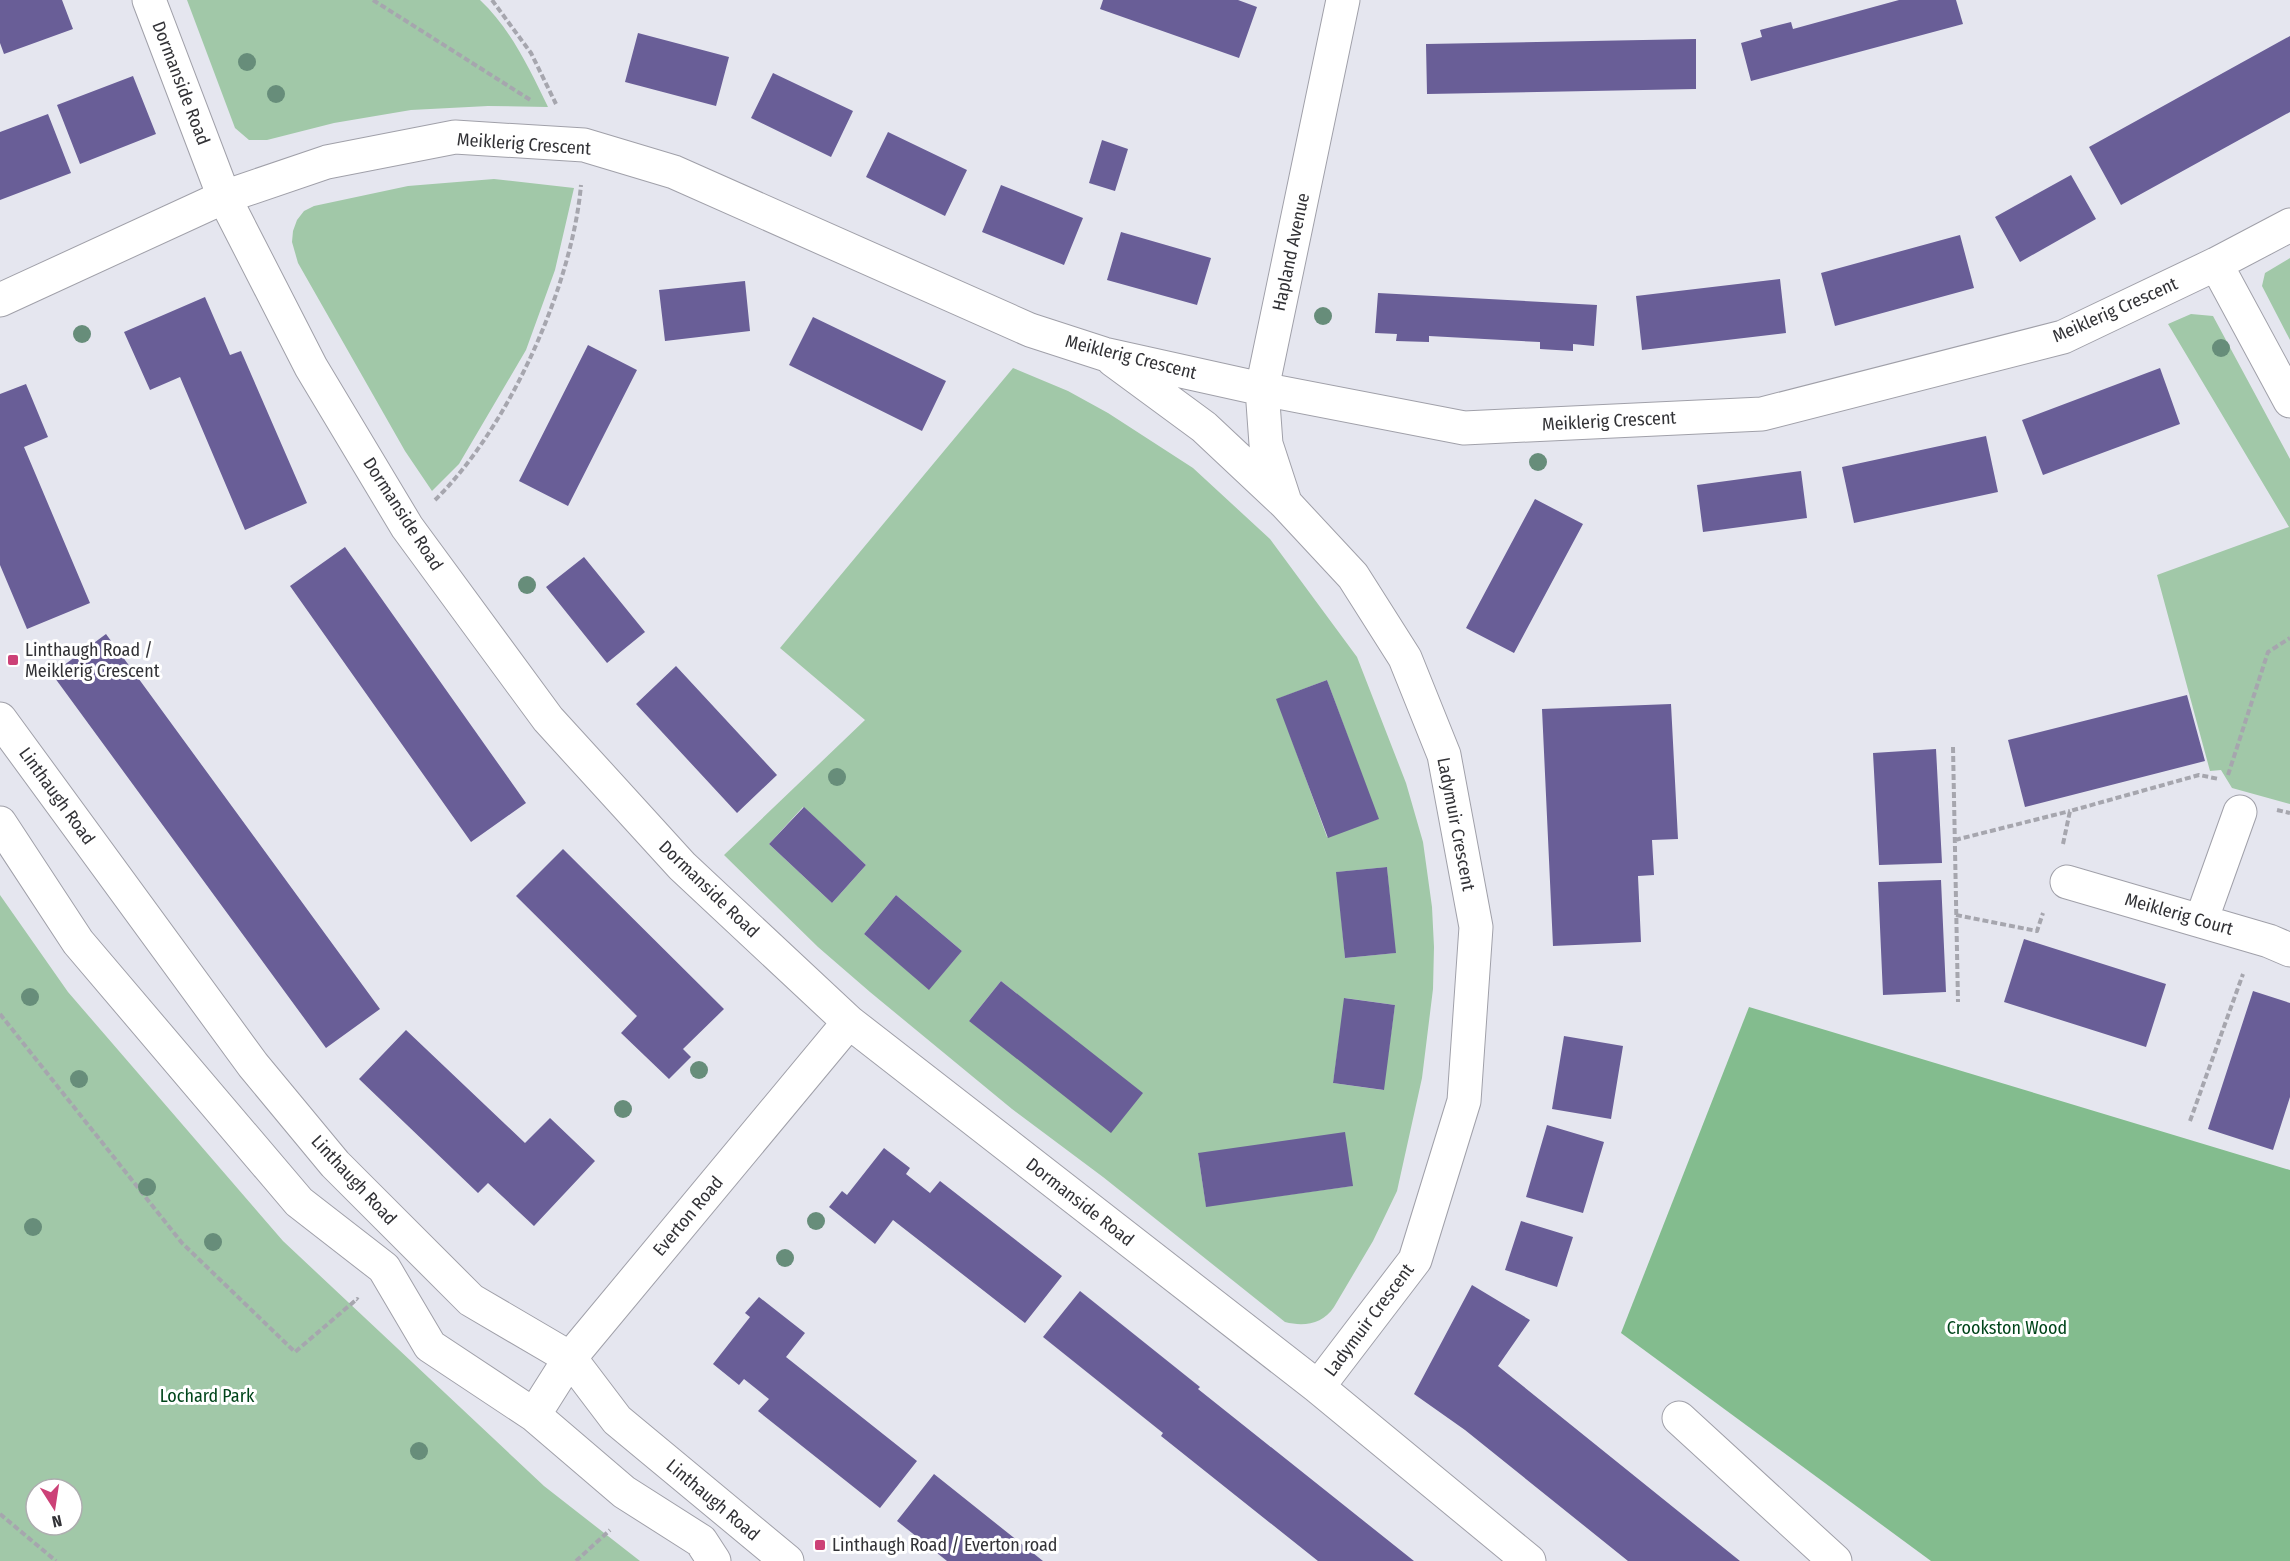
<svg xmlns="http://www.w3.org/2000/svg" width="2290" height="1561" font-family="'Fira Sans Condensed',sans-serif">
	<rect width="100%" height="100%" fill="#e5e6ef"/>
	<path fill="#a1c8a8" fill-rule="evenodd" d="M 187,0 L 480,0 C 511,29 530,70 548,107 L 488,106 L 411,110 L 334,123 L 267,140 L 249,140 L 235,128 Z
		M 494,179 L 574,188 L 555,270 L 526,350 L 459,464 L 432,491 L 405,451 L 298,263 L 292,242 L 293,231 L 297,220 L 304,211 L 314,206 L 408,186 Z
		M 2290,258 L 2290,340 L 2262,286 L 2265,273 Z
		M 2191,314 L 2213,316 L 2290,459 L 2290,804 L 2232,788 L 2221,770 L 2210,771 L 2157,575 L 2289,527 L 2168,324 Z
		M 1013,368 L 1068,391 L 1108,413 L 1193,468 L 1270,539 L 1357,657 L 1406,783 L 1423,842 L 1432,907 L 1434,947 L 1433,989 L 1422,1078 L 1397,1191 L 1373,1241 L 1334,1307 C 1323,1324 1304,1327 1285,1322 L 1103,1177 L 1012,1109 L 870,992 L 818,947 L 724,855 L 865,720 L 780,648 ZM 1327,680 L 1378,819 L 1327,837 L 1277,699 ZM 803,807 L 866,865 L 832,903 L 769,844 ZM 1387,867 L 1395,953 L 1345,958 L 1337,872 ZM 896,895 L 962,951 L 929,989 L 864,934 ZM 1001,981 L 1070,1036 L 1076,1040 L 969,1021 ZM 1345,998 L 1395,1005 L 1383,1090 L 1333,1083 ZM 1198,1153 L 1352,1186 L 1206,1206 Z
		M 0,895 L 68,992 L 283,1241 L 544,1486 L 640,1561 L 0,1561 ZM 36,1489 L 72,1489 L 72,1525 L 36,1525 Z"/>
	<path fill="#83bc8e" d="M 1749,1007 L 2290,1170 L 2290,1561 L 1931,1561 L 1621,1333 Z"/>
	<path fill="#695e97" d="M 0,0 L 62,0 L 73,29 L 4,54 L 0,43 Z
		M 1103,0 L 1238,0 L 1257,7 L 1239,58 L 1100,9 Z
		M 1899,0 L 1956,0 L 1963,24 L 1751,81 L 1741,43 L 1762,37 L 1760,30 L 1791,22 L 1793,29 Z
		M 638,33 L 729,57 L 716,106 L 625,82 Z
		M 2290,36 L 2290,112 L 2121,205 L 2089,147 Z
		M 1696,39 L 1696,89 L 1427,94 L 1426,44 Z
		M 773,73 L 853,111 L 831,157 L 751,118 Z
		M 133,76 L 156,134 L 80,164 L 57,105 Z
		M 48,114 L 71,173 L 0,200 L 0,132 Z
		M 888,132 L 967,170 L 945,216 L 866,177 Z
		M 1102,140 L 1128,149 L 1115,191 L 1089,183 Z
		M 2071,175 L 2096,219 L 2020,262 L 1995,217 Z
		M 1001,185 L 1083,218 L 1064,265 L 982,232 Z
		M 1121,232 L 1211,258 L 1197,305 L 1107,280 Z
		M 1960,235 L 1974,288 L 1835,326 L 1821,273 Z
		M 1780,279 L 1786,333 L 1642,350 L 1636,296 Z
		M 745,281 L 750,331 L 665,341 L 659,290 Z
		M 1378,293 L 1597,305 L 1594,346 L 1573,344 L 1573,351 L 1540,349 L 1540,342 L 1429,336 L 1429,342 L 1396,341 L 1397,334 L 1375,333 Z
		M 205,297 L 230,355 L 241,351 L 307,503 L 245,530 L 180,377 L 150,390 L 124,332 Z
		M 813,317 L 946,381 L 922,431 L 789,365 Z
		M 588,345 L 637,370 L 568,506 L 519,481 Z
		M 2160,368 L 2180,424 L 2043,475 L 2022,420 Z
		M 26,384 L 48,437 L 24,447 L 90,603 L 27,629 L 0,565 L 0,394 Z
		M 1986,436 L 1998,492 L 1854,523 L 1842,467 Z
		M 1801,471 L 1807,518 L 1703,532 L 1697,485 Z
		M 1535,499 L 1583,524 L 1514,653 L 1466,628 Z
		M 345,547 L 526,803 L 471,842 L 290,586 Z
		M 584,557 L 645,632 L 607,663 L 546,587 Z
		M 106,634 L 380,1009 L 326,1048 L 52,674 Z
		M 676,666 L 777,775 L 737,813 L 636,704 Z
		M 1327,680 L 1379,819 L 1328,838 L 1276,699 Z
		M 2187,695 L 2205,761 L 2025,807 L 2008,740 Z
		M 1671,704 L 1678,839 L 1652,840 L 1654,875 L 1638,876 L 1641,942 L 1553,946 L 1542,709 Z
		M 1936,749 L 1942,863 L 1879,865 L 1873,753 Z
		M 804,807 L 866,865 L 832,903 L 769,844 Z
		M 563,849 L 724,1009 L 683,1049 L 691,1057 L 669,1079 L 621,1033 L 637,1016 L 516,896 Z
		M 1387,867 L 1396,953 L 1345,958 L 1336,872 Z
		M 1941,880 L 1946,992 L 1883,995 L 1878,882 Z
		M 896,895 L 962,951 L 929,990 L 864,934 Z
		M 2024,939 L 2166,984 L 2146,1047 L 2004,1002 Z
		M 1001,981 L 1143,1093 L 1111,1133 L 969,1021 Z
		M 2253,991 L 2290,1003 L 2290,1097 L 2273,1150 L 2208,1129 Z
		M 1344,998 L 1395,1005 L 1384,1090 L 1333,1083 Z
		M 406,1030 L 525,1143 L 550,1118 L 595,1161 L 534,1226 L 488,1183 L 478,1193 L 359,1079 Z
		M 1564,1036 L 1623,1046 L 1611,1119 L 1552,1109 Z
		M 1547,1125 L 1604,1142 L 1583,1213 L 1526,1197 Z
		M 1345,1132 L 1353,1186 L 1206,1207 L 1198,1153 Z
		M 884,1148 L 910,1168 L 906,1174 L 930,1193 L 940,1181 L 1062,1276 L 1025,1323 L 893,1220 L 875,1244 L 829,1207 L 842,1191 L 847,1195 Z
		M 1521,1221 L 1573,1237 L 1557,1287 L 1505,1270 Z
		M 1472,1285 L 1530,1320 L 1498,1366 L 1740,1561 L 1628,1561 L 1465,1430 L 1414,1394 Z
		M 1080,1291 L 1200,1387 L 1198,1389 L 1414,1561 L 1318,1561 L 1161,1436 L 1163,1433 L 1043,1337 Z
		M 759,1297 L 805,1333 L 786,1357 L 917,1461 L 880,1508 L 758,1411 L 769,1399 L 744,1379 L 739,1385 L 713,1364 L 750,1317 L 745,1313 Z
		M 934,1474 L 1043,1561 L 947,1561 L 897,1521 Z"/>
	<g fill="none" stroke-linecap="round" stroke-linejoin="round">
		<defs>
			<path id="minor" d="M 149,0 L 224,197 L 311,367 L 407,527 L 548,719 L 682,866 L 849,1022 L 1318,1387 L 1529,1561
				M 2216,264 L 2290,401
				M 0,300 L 224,197 L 327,162 L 455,137 L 584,145 L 674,172 L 1030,330 L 1104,354 L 1262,389 L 1464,428 L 1762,414 L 2063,337 L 2216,264 L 2290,225
				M 1113,360 L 1204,427 L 1286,504 L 1353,576 L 1405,658 L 1444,755 L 1476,927 L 1464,1101 L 1415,1260 L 1318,1387
				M 1284,499 L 1266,444 L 1262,389 L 1343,0
				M 0,719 L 253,1065 L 335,1164 L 471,1300 L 570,1358 L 617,1420 L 787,1561
				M 0,823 L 78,942 L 299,1202 L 384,1268 L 430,1346 L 534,1415 L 624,1492 L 701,1541 L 714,1561
				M 2067,882 L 2269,941 L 2290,950
				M 2201,921 L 2240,812
				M 534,1415 L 570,1358 L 849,1022
				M 1679,1418 L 1835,1561"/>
		</defs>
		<use href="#minor" stroke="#a0a0a9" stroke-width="35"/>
		<path stroke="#a6a6ae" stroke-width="4" stroke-dasharray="6 3" stroke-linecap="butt" d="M 373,0 L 532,101
			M 492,0 L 531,53 L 556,104
			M 435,500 C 508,429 572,287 581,185
			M 1953,747 L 1958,1002
			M 2228,775 L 2268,652 L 2290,638
			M 2277,810 L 2290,813
			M 1955,840 L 2070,811
			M 2063,844 L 2070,811 L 2199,775 L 2219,779
			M 1956,915 L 2037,931 L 2043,913
			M 0,1014 L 182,1243 L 295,1352 L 357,1299 L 358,1300
			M 2190,1121 L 2243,974
			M 0,1514 L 56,1561
			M 576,1561 L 610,1530"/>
		<use href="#minor" stroke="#fff" stroke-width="33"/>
	</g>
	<g fill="#678d7a">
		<circle cx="247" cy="62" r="9"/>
		<circle cx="276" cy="94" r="9"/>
		<circle cx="1323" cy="316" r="9"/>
		<circle cx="82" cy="334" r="9"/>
		<circle cx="2221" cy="348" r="9"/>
		<circle cx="1538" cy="462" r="9"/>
		<circle cx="527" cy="585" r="9"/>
		<circle cx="837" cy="777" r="9"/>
		<circle cx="30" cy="997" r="9"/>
		<circle cx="699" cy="1070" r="9"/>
		<circle cx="79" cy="1079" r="9"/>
		<circle cx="623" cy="1109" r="9"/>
		<circle cx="147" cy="1187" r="9"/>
		<circle cx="816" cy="1221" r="9"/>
		<circle cx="33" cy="1227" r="9"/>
		<circle cx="213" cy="1242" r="9"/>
		<circle cx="785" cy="1258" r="9"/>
		<circle cx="419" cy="1451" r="9"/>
	</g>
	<g fill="#cc4177" stroke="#fff" stroke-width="2">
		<rect x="7" y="654" width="12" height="12" rx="3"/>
		<rect x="814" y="1539" width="12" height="12" rx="3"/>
	</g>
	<g text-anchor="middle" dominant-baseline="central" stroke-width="6" stroke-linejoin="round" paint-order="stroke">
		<g font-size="18" fill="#323236" stroke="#fff">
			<text transform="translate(181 83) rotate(69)">Dormanside Road</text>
			<text transform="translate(524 144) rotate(4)">Meiklerig Crescent</text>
			<text transform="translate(1291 252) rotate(-78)">Hapland Avenue</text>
			<text transform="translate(2115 310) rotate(-24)">Meiklerig Crescent</text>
			<text transform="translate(1131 357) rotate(14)">Meiklerig Crescent</text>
			<text transform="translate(1609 421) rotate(-3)">Meiklerig Crescent</text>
			<text transform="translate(403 514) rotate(57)">Dormanside Road</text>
			<text transform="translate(57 796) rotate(54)">Linthaugh Road</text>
			<text transform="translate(1456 824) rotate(79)">Ladymuir Crescent</text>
			<text transform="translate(709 889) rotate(44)">Dormanside Road</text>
			<text transform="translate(2179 914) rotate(16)">Meiklerig Court</text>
			<text transform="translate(354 1180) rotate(47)">Linthaugh Road</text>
			<text transform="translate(1080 1202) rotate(38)">Dormanside Road</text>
			<text transform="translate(688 1216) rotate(-50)">Everton Road</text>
			<text transform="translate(1369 1320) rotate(-53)">Ladymuir Crescent</text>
			<text transform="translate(713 1500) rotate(40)">Linthaugh Road</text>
		</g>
		<g font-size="18" fill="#323236" stroke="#fff" text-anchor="start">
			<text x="25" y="650">Linthaugh Road /<tspan x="25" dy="21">Meiklerig Crescent</tspan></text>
			<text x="832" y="1545">Linthaugh Road / Everton road</text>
		</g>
		<g font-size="18" fill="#00451a" stroke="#fff">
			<text x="2007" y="1328">Crookston Wood</text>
			<text x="207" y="1396">Lochard Park</text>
		</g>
	</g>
	<g transform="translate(54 1507) rotate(168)"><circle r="28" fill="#ffffff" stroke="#adadaf" stroke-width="1.5"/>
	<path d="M0-4.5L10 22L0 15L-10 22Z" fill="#cc4177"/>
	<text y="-9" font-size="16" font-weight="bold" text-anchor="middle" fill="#323236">N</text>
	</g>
</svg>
